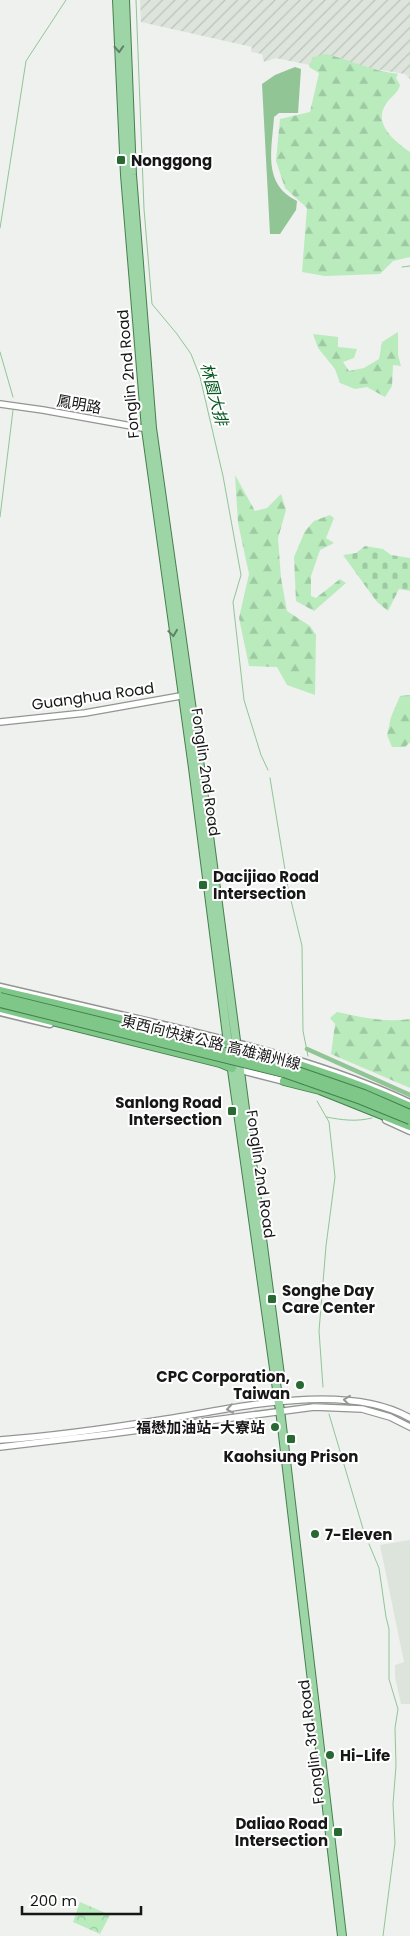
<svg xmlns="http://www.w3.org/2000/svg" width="410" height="1936" font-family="Poppins,'Noto Sans TC',sans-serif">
	<defs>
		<pattern id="industrial-furrows" width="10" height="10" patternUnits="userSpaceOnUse" patternTransform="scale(1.25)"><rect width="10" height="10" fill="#dce4dc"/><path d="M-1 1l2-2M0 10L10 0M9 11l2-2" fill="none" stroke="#bcc3bc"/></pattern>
		<pattern id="forest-firs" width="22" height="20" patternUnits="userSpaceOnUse" patternTransform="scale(1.25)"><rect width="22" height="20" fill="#b9ebbd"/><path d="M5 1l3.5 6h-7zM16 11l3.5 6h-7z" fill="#9ec9a2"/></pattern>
		<pattern id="cemetery-stones" width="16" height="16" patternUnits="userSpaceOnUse" patternTransform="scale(1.25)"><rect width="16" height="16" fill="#b9ebbd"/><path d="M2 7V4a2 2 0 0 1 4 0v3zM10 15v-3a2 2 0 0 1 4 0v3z" fill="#9ec9a2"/></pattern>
		<pattern id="park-crowns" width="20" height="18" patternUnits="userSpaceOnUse" patternTransform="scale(1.25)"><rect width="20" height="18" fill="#b9ebbd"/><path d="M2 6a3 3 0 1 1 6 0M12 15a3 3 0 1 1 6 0" fill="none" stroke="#9ec9a2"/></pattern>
	</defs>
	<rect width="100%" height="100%" fill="#eef1ee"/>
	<path fill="#dce4dc" d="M 410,1540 L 410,1704 L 401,1704 L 395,1677 L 395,1665 L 404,1662 L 380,1545 Z"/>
	<path fill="url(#industrial-furrows)" d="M 140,0 L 410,0 L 410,79 L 405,74 L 375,69 L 372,72 L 343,72 L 276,58 L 264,62 L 262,54 L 251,52 L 252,47 L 141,22 Z"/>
	<path fill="url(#forest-firs)" d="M 326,54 C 350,60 373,71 398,74 L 396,78 L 400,85 C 398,94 390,97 386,104 C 372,124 396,142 410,152 L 410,257 L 393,261 L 380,274 L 325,276 L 302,272 L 307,208 L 285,188 L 276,161 L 280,119 L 310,112 L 319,73 L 309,67 L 313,57 Z
		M 398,332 L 398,355 L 401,366 L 393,365 L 392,386 L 385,397 L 367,387 L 355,389 L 340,383 L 335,369 L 318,348 L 313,334 L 338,337 L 338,347 L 357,349 L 354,358 L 343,362 L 349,371 L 364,368 L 379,359 L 382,342 Z
		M 235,475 L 255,511 L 267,508 L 281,494 L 286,510 L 278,538 L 281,578 L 287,611 L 310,626 L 316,635 L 315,695 L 287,685 L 277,667 L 249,666 L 239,618 L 249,574 L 238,523 Z
		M 330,515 L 334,518 L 326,538 L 334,543 L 320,550 L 311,576 L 311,596 L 316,598 L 340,579 L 346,583 L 314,611 L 296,601 L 294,557 L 305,531 L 314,521 Z
		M 410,695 L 410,742 L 405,747 L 392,747 L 387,735 L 391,717 L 400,696 Z
		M 337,1012 C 361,1017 385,1023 410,1019 L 410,1088 L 331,1054 L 335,1024 L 330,1018 Z"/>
	<path fill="url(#cemetery-stones)" d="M 365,546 L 383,549 L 391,555 L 410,558 L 410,591 L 399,589 L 388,611 L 377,602 L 343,555 L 356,553 Z"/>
	<path fill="url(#park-crowns)" d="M 80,1902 L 110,1915 L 100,1934 L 73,1922 Z"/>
	<path fill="#91c596" d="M 295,67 L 301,69 L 298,113 L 279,113 L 274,117 C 272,149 262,184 297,201 L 296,210 L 280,234 L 270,234 L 262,84 L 275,75 Z"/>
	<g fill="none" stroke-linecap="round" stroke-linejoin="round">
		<path stroke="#91c596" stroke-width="1" d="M 136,0 L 144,209 L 152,304 L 177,334 L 191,354 L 200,377 L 223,476 L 241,575 L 233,602 L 244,700 L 261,755 L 268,770
			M 0,228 L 26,61 L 66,0
			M 402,267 L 410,266
			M 0,352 L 13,397
			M 0,517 L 13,410
			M 270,778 L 288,888 L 302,946 L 303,1031 L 308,1056
			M 317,1101 L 329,1122 L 335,1177 L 326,1246 L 319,1331 L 323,1387
			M 326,1117 C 342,1120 356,1122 372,1118
			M 329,1414 L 364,1532
			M 369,1544 L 379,1568 L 386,1617 L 389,1629 L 389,1679 L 398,1709 L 395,1728 L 396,1766 L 393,1804 L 395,1843 L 383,1936"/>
		<path stroke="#91c596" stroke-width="4.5" d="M 307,1049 L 410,1095"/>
		<defs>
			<path id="tertiary" d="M 0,404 L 43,410 L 148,429
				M 0,722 L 85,713 L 186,695
				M 0,1440 C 56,1436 111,1428 167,1419 C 236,1408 346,1381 410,1418
				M 0,1447 L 109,1434 L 314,1407 L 362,1409 L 390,1417 L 410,1427"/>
			<path id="secondary" d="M 0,987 C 54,1000 109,1012 163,1025 C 247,1045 331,1066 410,1103
				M 0,1012 L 50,1024
				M 237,1069 L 288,1082
				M 386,1120 L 410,1131"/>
			<path id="primary" d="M 117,0 L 125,175 L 146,429 L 193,768 L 229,1051
				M 125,0 L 132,175 L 152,428 L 200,767 L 280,1375
				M 231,1063 L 281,1418 L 342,1936"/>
			<path id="trunk" d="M 0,991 C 72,1008 144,1024 215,1042 C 282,1059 348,1078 410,1107
				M 0,1008 L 220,1063 L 232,1068
				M 284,1081 L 320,1090 L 410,1126"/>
		</defs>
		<use href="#tertiary" stroke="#939593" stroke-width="8"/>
		<use href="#secondary" stroke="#939593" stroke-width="9"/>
		<use href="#primary" stroke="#45804e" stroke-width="10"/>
		<use href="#trunk" stroke="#45804e" stroke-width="10"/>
		<use href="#tertiary" stroke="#fff" stroke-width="5.5"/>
		<use href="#secondary" stroke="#fff" stroke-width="6"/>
		<use href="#primary" stroke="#9ed5a6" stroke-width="8"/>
		<use href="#trunk" stroke="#7ec788" stroke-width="8"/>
		<defs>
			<path id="trunk-bridge" d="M 0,997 L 286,1067 L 364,1094 L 410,1114
				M 0,1003 L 284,1073 L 361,1100 L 410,1120"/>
		</defs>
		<use href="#trunk-bridge" stroke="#45804e" stroke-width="10" stroke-linecap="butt"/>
		<use href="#trunk-bridge" stroke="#7ec788" stroke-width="8"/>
	</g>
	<defs><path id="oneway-chevron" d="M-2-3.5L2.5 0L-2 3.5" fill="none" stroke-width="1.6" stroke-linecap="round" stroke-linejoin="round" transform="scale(1.25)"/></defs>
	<g stroke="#618066">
		<use href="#oneway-chevron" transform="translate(119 49) rotate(87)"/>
		<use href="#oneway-chevron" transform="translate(173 633) rotate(82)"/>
	</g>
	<g stroke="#979797">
		<use href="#oneway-chevron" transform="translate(347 1400) rotate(-174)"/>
		<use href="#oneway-chevron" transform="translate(230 1409) rotate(172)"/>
	</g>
	<g fill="#276833" stroke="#fff" stroke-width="2">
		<rect x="116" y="155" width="10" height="10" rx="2.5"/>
		<rect x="198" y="880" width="10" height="10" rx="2.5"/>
		<rect x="227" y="1106" width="10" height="10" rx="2.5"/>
		<rect x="267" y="1294" width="10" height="10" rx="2.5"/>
		<circle cx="300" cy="1385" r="5"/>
		<circle cx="275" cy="1427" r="5"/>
		<rect x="286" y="1434" width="10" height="10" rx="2.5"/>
		<circle cx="315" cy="1534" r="5"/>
		<circle cx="330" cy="1755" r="5"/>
		<rect x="333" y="1827" width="10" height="10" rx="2.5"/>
	</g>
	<g text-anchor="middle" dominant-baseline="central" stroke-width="4" stroke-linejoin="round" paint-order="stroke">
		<g font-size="15" font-weight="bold" fill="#171717" stroke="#fff" text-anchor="start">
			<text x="131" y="160">Nonggong</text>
			<text x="213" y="876">Dacijiao Road<tspan x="213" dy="17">Intersection</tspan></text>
			<text x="222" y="1102" text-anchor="end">Sanlong Road<tspan x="222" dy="17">Intersection</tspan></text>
			<text x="282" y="1290">Songhe Day<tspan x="282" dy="17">Care Center</tspan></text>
			<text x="290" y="1376" text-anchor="end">CPC Corporation,<tspan x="290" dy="17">Taiwan</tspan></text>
			<text x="265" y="1427" text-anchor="end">福懋加油站-大寮站</text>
			<text x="291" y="1456" text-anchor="middle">Kaohsiung Prison</text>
			<text x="325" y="1534">7-Eleven</text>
			<text x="340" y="1755">Hi-Life</text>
			<text x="328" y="1823" text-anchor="end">Daliao Road<tspan x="328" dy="17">Intersection</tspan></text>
		</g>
		<g font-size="15" fill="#171717" stroke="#fff">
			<text transform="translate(128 374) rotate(-95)">Fonglin 2nd Road</text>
			<text transform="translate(79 404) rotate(10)">鳳明路</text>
			<text transform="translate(93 696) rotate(-8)">Guanghua Road</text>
			<text transform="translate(206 772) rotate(82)">Fonglin 2nd Road</text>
			<text transform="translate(211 1042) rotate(14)">東西向快速公路 高雄潮州線</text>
			<text transform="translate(261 1174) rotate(82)">Fonglin 2nd Road</text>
			<text transform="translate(311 1742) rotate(-97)">Fonglin 3rd Road</text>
		</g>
		<g font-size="16" font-style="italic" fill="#03571d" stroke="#fff">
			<text transform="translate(214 394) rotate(75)">林園大排</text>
		</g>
	</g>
	<path d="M22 1906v8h119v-8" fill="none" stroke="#171717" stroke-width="2.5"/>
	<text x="30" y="1906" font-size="15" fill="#171717" stroke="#ffffff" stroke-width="4" paint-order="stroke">200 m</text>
</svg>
